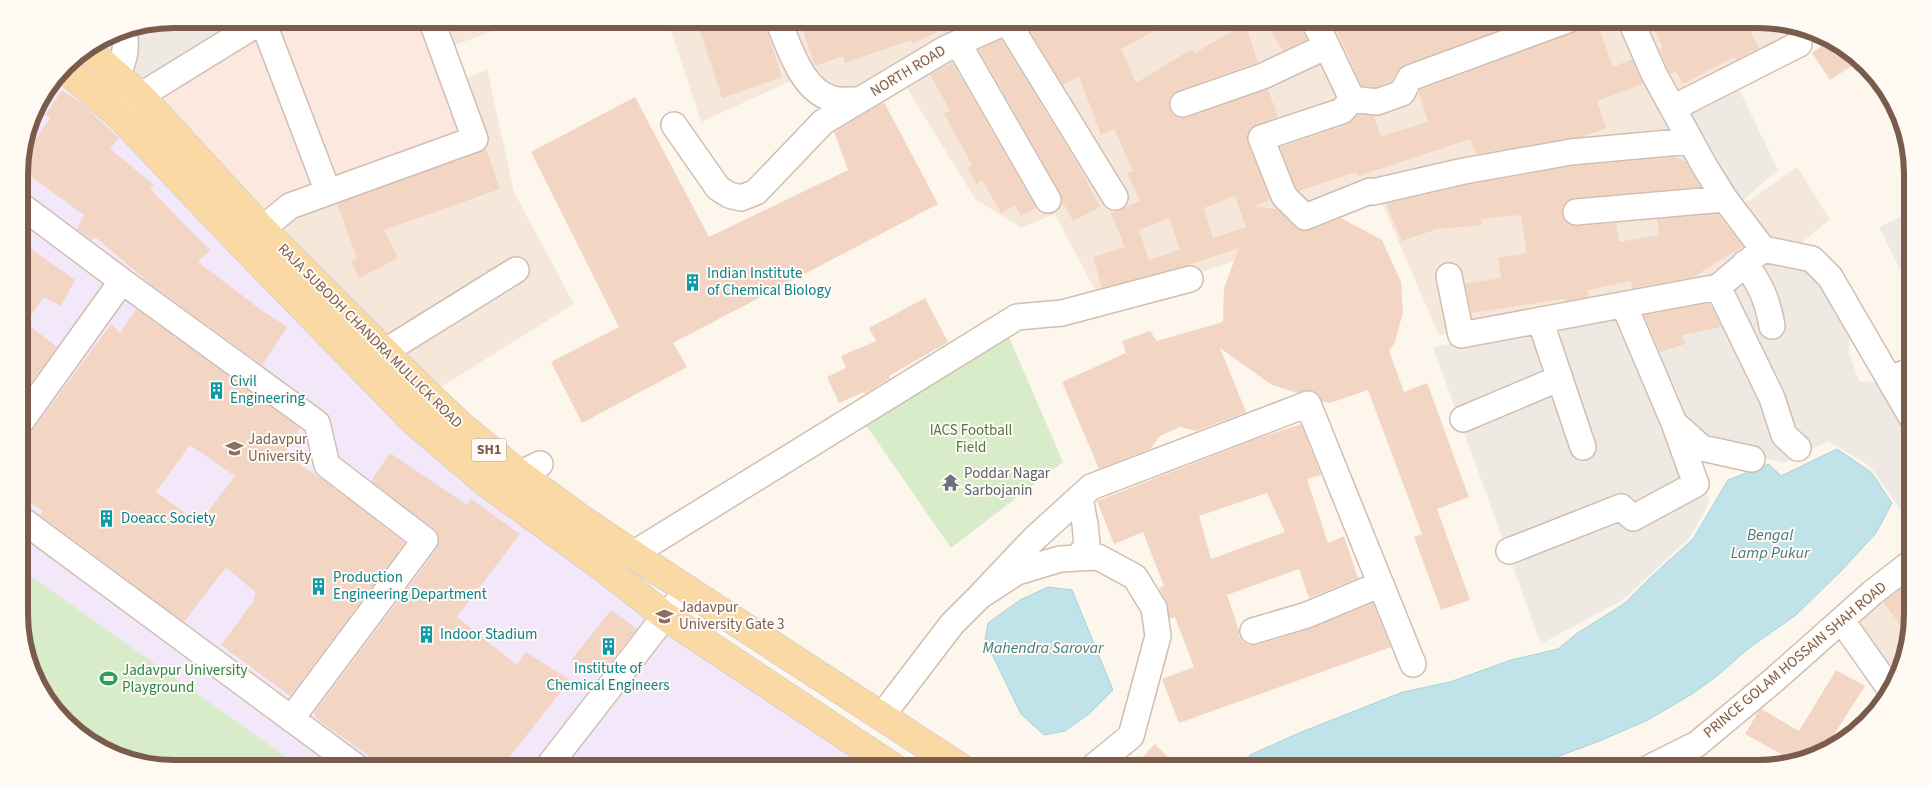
<svg xmlns="http://www.w3.org/2000/svg" width="1931" height="787" font-family="'Source Sans 3',sans-serif">
	<rect width="100%" height="100%" fill="#fdf6ec"/>
	<path fill="#f5e8da" d="M 437,19 L 526,19 L 447,48 Z
		M 667,19 L 1000,19 L 859,95 L 808,73 L 701,122 Z
		M 1028,19 L 1308,19 L 1347,97 L 1257,132 L 1287,211 L 1234,261 L 1103,306 L 1055,214 L 1021,228 L 975,199 L 904,83 L 949,56 Z
		M 1324,19 L 1628,19 L 1759,247 L 1714,282 L 1439,335 L 1374,185 L 1311,211 L 1290,193 L 1273,139 L 1358,99 L 1341,47 Z
		M 1637,19 L 1757,19 L 1788,24 L 1795,39 L 1677,101 Z
		M 487,69 L 514,192 L 574,304 L 425,397 L 258,236 L 460,82 Z
		M 1797,167 L 1830,219 L 1794,249 L 1766,246 L 1737,209 Z
		M 1912,554 L 1912,613 L 1904,663 L 1893,684 L 1841,612 Z"/>
	<path fill="#fde8e0" d="M 279,19 L 426,19 L 469,136 L 252,227 L 134,107 Z"/>
	<path fill="#efe9e4" d="M 174,19 L 236,19 L 238,26 L 125,101 L 73,57 L 115,30 Z
		M 1737,85 L 1778,170 L 1735,207 L 1680,113 Z
		M 1911,212 L 1911,292 L 1879,227 Z
		M 1762,256 L 1808,265 L 1850,327 L 1849,353 L 1859,381 L 1881,383 L 1912,440 L 1912,527 L 1870,466 L 1828,441 L 1784,463 L 1701,440 L 1679,421 L 1632,308 Z
		M 1622,314 L 1671,430 L 1710,501 L 1691,536 L 1624,599 L 1541,644 L 1433,347 Z"/>
	<path fill="#f3e8fa" d="M 64,67 L 478,491 L 893,768 L 174,768 L 124,760 L 57,715 L 22,643 L 19,163 L 35,106 Z"/>
	<path fill="#d8ecc9" d="M 1006,330 L 1063,462 L 951,548 L 861,418 Z
		M 21,569 L 299,766 L 297,768 L 174,768 L 124,760 L 57,715 L 22,643 Z"/>
	<path fill="#bfe3e8" stroke="#a5d3da" d="M 1837,449 L 1871,472 L 1892,503 L 1876,533 L 1842,570 L 1796,615 L 1749,648 L 1717,676 L 1692,694 L 1648,720 L 1597,742 L 1543,762 L 1532,768 L 1244,768 L 1250,755 L 1299,733 L 1403,692 L 1450,682 L 1511,660 L 1558,649 L 1576,634 L 1625,603 L 1652,576 L 1693,539 L 1728,480 L 1769,464 L 1781,476 Z
		M 1048,587 L 1072,590 L 1113,690 L 1090,713 L 1065,731 L 1044,735 L 1021,714 L 985,640 L 988,623 L 1020,600 Z"/>
	<path fill="#f3d5c3" fill-rule="evenodd" d="M 696,19 L 763,19 L 782,77 L 722,98 Z
		M 799,19 L 964,19 L 912,44 L 911,40 L 845,63 L 843,56 L 815,66 Z
		M 1046,19 L 1177,19 L 1121,49 L 1136,83 L 1192,49 L 1195,53 L 1245,23 L 1258,62 L 1178,91 L 1172,94 L 1169,101 L 1170,109 L 1173,115 L 1180,118 L 1187,118 L 1268,89 L 1278,117 L 1256,125 L 1250,129 L 1247,136 L 1248,143 L 1270,200 L 1253,206 L 1277,209 L 1295,227 L 1302,231 L 1310,230 L 1341,218 L 1382,240 L 1401,282 L 1403,312 L 1395,342 L 1389,351 L 1404,392 L 1427,383 L 1469,497 L 1437,509 L 1470,600 L 1441,610 L 1414,537 L 1422,534 L 1368,390 L 1330,403 L 1322,401 L 1317,393 L 1311,390 L 1297,393 L 1272,385 L 1220,348 L 1246,412 L 1196,431 L 1180,427 L 1160,436 L 1150,449 L 1099,469 L 1062,382 L 1126,353 L 1122,341 L 1150,331 L 1157,341 L 1223,322 L 1224,288 L 1239,248 L 1188,265 L 1102,288 L 1093,257 L 1125,247 L 1111,213 L 1140,201 L 1127,173 L 1133,171 L 1114,129 L 1101,135 L 1079,76 L 1063,85 L 1028,28 ZM 1235,196 L 1246,227 L 1213,238 L 1204,208 ZM 1169,218 L 1180,250 L 1149,260 L 1139,230 Z
		M 1264,19 L 1298,19 L 1300,26 L 1307,39 L 1283,51 Z
		M 1328,19 L 1529,19 L 1405,65 L 1397,71 L 1392,81 L 1375,87 L 1362,86 L 1336,29 L 1335,29 Z
		M 1584,19 L 1596,19 L 1613,67 L 1632,59 L 1643,84 L 1597,101 L 1606,128 L 1582,137 L 1476,154 L 1470,139 L 1358,176 L 1356,172 L 1299,191 L 1296,188 L 1280,147 L 1347,125 L 1358,114 L 1374,116 L 1381,136 L 1428,122 L 1419,92 L 1420,90 L 1575,32 L 1581,28 Z
		M 1649,19 L 1686,19 L 1691,29 L 1702,23 L 1705,29 L 1724,19 L 1744,19 L 1759,48 L 1735,60 L 1734,57 L 1683,84 L 1676,71 L 1670,74 L 1667,68 L 1659,49 L 1663,48 Z
		M 1001,39 L 1081,170 L 1100,207 L 1073,221 L 1062,201 L 1060,193 L 979,50 Z
		M 1831,40 L 1851,51 L 1861,60 L 1830,80 L 1812,53 Z
		M 952,62 L 1036,208 L 1021,216 L 1015,205 L 1001,213 L 982,180 L 976,184 L 967,168 L 972,165 L 944,114 L 950,110 L 930,75 Z
		M 62,90 L 81,103 L 119,138 L 110,149 L 154,185 L 150,189 L 210,250 L 198,262 L 260,309 L 287,327 L 262,365 L 152,285 L 95,237 L 92,240 L 77,229 L 84,215 L 19,168 L 19,163 L 50,118 L 45,115 Z
		M 635,97 L 709,237 L 848,170 L 834,132 L 884,102 L 938,204 L 673,343 L 687,367 L 582,423 L 551,362 L 619,327 L 531,152 Z
		M 486,149 L 500,189 L 384,230 L 398,258 L 359,278 L 351,261 L 357,258 L 337,204 Z
		M 1674,157 L 1685,161 L 1700,187 L 1574,198 L 1567,201 L 1563,206 L 1562,213 L 1564,220 L 1570,225 L 1577,226 L 1616,223 L 1619,242 L 1659,235 L 1657,219 L 1718,214 L 1743,246 L 1693,277 L 1632,288 L 1631,281 L 1587,290 L 1588,297 L 1565,301 L 1565,299 L 1471,313 L 1465,284 L 1501,278 L 1498,258 L 1527,253 L 1521,215 L 1481,219 L 1482,225 L 1437,229 L 1402,241 L 1386,204 L 1467,185 L 1573,166 Z
		M 20,241 L 75,280 L 61,306 L 44,297 L 26,323 L 57,347 L 20,398 Z
		M 925,298 L 948,342 L 889,376 L 890,378 L 865,394 L 864,392 L 839,403 L 827,377 L 846,368 L 841,356 L 876,341 L 869,328 Z
		M 1710,303 L 1721,327 L 1682,335 L 1685,344 L 1660,352 L 1644,315 Z
		M 136,309 L 300,428 L 284,454 L 326,482 L 405,543 L 290,696 L 221,645 L 255,599 L 253,598 L 256,593 L 226,567 L 184,622 L 40,515 L 43,511 L 21,497 L 21,437 L 26,436 L 32,431 L 111,324 L 120,333 ZM 190,445 L 235,476 L 199,523 L 156,492 Z
		M 1301,424 L 1321,475 L 1307,479 L 1328,543 L 1344,536 L 1358,578 L 1309,598 L 1299,569 L 1227,595 L 1239,630 L 1239,636 L 1243,642 L 1249,645 L 1257,645 L 1312,628 L 1373,603 L 1391,647 L 1179,723 L 1162,679 L 1194,667 L 1175,617 L 1170,619 L 1166,601 L 1159,588 L 1164,586 L 1143,532 L 1114,544 L 1097,501 L 1256,439 ZM 1267,493 L 1285,532 L 1211,559 L 1199,516 Z
		M 390,453 L 467,505 L 471,499 L 520,534 L 457,617 L 517,665 L 526,652 L 570,680 L 501,768 L 386,768 L 314,717 L 316,715 L 314,713 L 437,549 L 439,542 L 438,535 L 434,529 L 371,481 Z
		M 1912,580 L 1912,613 L 1909,636 L 1883,602 Z
		M 611,610 L 637,629 L 606,668 L 571,660 Z
		M 1836,670 L 1865,686 L 1823,752 L 1807,760 L 1795,762 L 1745,734 L 1758,712 L 1761,709 L 1799,731 Z
		M 1155,744 L 1179,768 L 1132,768 Z"/>
	<g fill="none" stroke-linecap="round" stroke-linejoin="round">
		<defs>
			<path id="minor" d="M 262,19 L 328,192
				M 777,19 C 790,46 800,90 833,99 C 841,101 852,100 860,100
				M 1312,19 L 1324,40 L 1352,99 L 1342,111 L 1261,138 L 1284,196 L 1305,217 L 1370,191 L 1373,192 L 1464,171 L 1571,152 L 1691,141
				M 1630,19 L 1654,74 L 1705,167 L 1725,199 L 1763,249 L 1812,259 L 1830,277 L 1912,418
				M 1007,21 L 1115,197
				M 958,43 L 1048,200
				M 118,75 C 125,57 127,48 124,29
				M 1352,99 L 1377,102 L 1402,93 L 1410,78 L 1570,19
				M 1183,104 L 1263,76 L 1327,46
				M 1673,108 L 1799,44
				M 125,110 L 140,96 L 265,19
				M 674,125 L 718,188 L 729,195 L 741,198 L 756,192 L 823,122 L 945,49 L 1012,19
				M 19,204 L 122,281
				M 1576,212 L 1725,199
				M 262,229 L 290,206 L 475,139 L 431,19
				M 1745,263 C 1761,286 1767,298 1772,326
				M 1449,276 L 1461,335 L 1718,287 L 1763,249
				M 1718,287 L 1772,398 L 1784,435 L 1798,448
				M 1624,305 L 1674,423 L 1702,448 L 1752,459
				M 1540,320 L 1583,447
				M 370,365 L 384,352 L 516,270
				M 1890,379 L 1912,370
				M 1463,419 L 1560,378
				M 20,423 L 122,281 L 317,423 L 327,465 L 425,540 L 291,719
				M 519,474 L 540,464
				M 21,519 L 358,768
				M 1509,551 L 1621,507 L 1633,518 L 1696,484 L 1674,423
				M 633,554 L 1017,317 L 1062,313 L 1190,279
				M 1078,558 L 1087,545 L 1085,524 L 1080,498
				M 980,596 L 1035,538 L 1091,487 L 1308,404 L 1413,664
				M 1842,621 L 1890,689
				M 1253,631 L 1307,615 L 1381,584
				M 881,717 L 952,624 L 980,596 L 1017,572 L 1060,559 L 1098,557 L 1135,577 L 1154,608 L 1158,636 L 1131,736 L 1092,768
				M 547,768 L 665,616 L 688,591
				M 1649,768 L 1697,744 L 1774,680 L 1872,593 L 1912,562"/>
			<path id="major" d="M 86,48 L 140,96 L 262,229 L 427,394 L 461,426 L 513,469 L 581,519 L 646,563 L 961,768
				M 64,68 L 119,115 L 230,232 L 414,421 L 488,484 L 600,565 L 665,616 L 894,768"/>
		</defs>
		<use href="#minor" stroke="#d1beb0" stroke-width="28"/>
		<use href="#major" stroke="#dad1cd" stroke-width="30"/>
		<use href="#minor" stroke="#fff" stroke-width="25"/>
		<use href="#major" stroke="#fbd9a5" stroke-width="28"/>
	</g>
	<defs>
		<symbol id="building-bare" viewBox="-9 -9 18 18"><path d="M-4-6H4V6H1V3H-1V6H-4ZM-2.5-4.3h1.7v1.8h-1.7ZM.8-4.3h1.7v1.8H.8ZM-2.5-1h1.7V.8h-1.7ZM.8-1h1.7V.8H.8Z" fill="#0f9aa8" stroke="#fffaf3" stroke-width="2.5" paint-order="stroke"/></symbol>
		<symbol id="university-bare" viewBox="-9 -9 18 18"><path d="M0-5L7-2L0 1L-7-2ZM-4 1L0 2.5L4 1V4Q0 6-4 4Z" fill="#8d6e63" stroke="#fffaf3" stroke-width="2.5" paint-order="stroke"/></symbol>
		<symbol id="temple-bare" viewBox="-9 -9 18 18"><path d="M0-6L5-2H3V0L6.5 2.5H4V6H1.5V3h-3V6H-4V2.5H-6.5L-3 0V-2H-5Z" fill="#6b7280" stroke="#fffaf3" stroke-width="2.5" paint-order="stroke"/></symbol>
		<symbol id="stadium-bare" viewBox="-9 -9 18 18"><path d="M0-5a6.5 5 0 1 0 0 10a6.5 5 0 1 0 0-10ZM-3.5-1.8h7v3.6h-7Z" fill="#2e9e5b" stroke="#fffaf3" stroke-width="2.5" paint-order="stroke"/></symbol>
	</defs>
	<g fill-rule="evenodd">
		<use href="#building-bare" x="680" y="270" width="25" height="25"/>
		<use href="#building-bare" x="204" y="378" width="25" height="25"/>
		<use href="#university-bare" x="222" y="436" width="25" height="25"/>
		<use href="#temple-bare" x="938" y="470" width="25" height="25"/>
		<use href="#building-bare" x="94" y="506" width="25" height="25"/>
		<use href="#building-bare" x="306" y="574" width="25" height="25"/>
		<use href="#university-bare" x="652" y="604" width="25" height="25"/>
		<use href="#building-bare" x="414" y="622" width="25" height="25"/>
		<use href="#building-bare" x="596" y="634" width="25" height="25"/>
		<use href="#stadium-bare" x="96" y="666" width="25" height="25"/>
	</g>
	<g text-anchor="middle" dominant-baseline="central" stroke-width="4" stroke-linejoin="round" paint-order="stroke">
		<rect fill="#fffaf3" stroke="#a28b7f" stroke-width="1" x="471.5" y="438.5" width="35" height="23" rx="4"/>
		<g font-size="14" font-weight="bold" fill="#7a5c4d">
			<text x="489" y="450">SH1</text>
		</g>
		<g font-size="15" fill="#7a5c4d" stroke="#fffaf3">
			<text transform="translate(908 71) rotate(-31)">NORTH ROAD</text>
			<text transform="translate(370 336) rotate(45)">RAJA SUBODH CHANDRA MULLICK ROAD</text>
			<text transform="translate(1795 660) rotate(-40)">PRINCE GOLAM HOSSAIN SHAH ROAD</text>
		</g>
		<g font-size="15" fill="#0d838f" stroke="#fffaf3" text-anchor="start">
			<text x="707" y="273">Indian Institute<tspan x="707" dy="17">of Chemical Biology</tspan></text>
			<text x="230" y="381">Civil<tspan x="230" dy="17">Engineering</tspan></text>
			<text x="121" y="518">Doeacc Society</text>
			<text x="333" y="577">Production<tspan x="333" dy="17">Engineering Department</tspan></text>
			<text x="440" y="634">Indoor Stadium</text>
			<text x="608" y="668" text-anchor="middle">Institute of<tspan x="608" dy="17">Chemical Engineers</tspan></text>
		</g>
		<g font-size="15" fill="#537a41" stroke="#fffaf3">
			<text x="971" y="430">IACS Football<tspan x="971" dy="17">Field</tspan></text>
		</g>
		<g font-size="15" fill="#785e54" stroke="#fffaf3" text-anchor="start">
			<text x="248" y="439">Jadavpur<tspan x="248" dy="17">University</tspan></text>
			<text x="679" y="607">Jadavpur<tspan x="679" dy="17">University Gate 3</tspan></text>
		</g>
		<g font-size="15" fill="#5b616d" stroke="#fffaf3" text-anchor="start">
			<text x="964" y="473">Poddar Nagar<tspan x="964" dy="17">Sarbojanin</tspan></text>
		</g>
		<g font-size="15" fill="#27864d" stroke="#fffaf3" text-anchor="start">
			<text x="122" y="670">Jadavpur University<tspan x="122" dy="17">Playground</tspan></text>
		</g>
		<g font-size="16" font-style="italic" fill="#437c86" stroke="#fffaf3">
			<text x="1770" y="535">Bengal<tspan x="1770" dy="18">Lamp Pukur</tspan></text>
			<text x="1043" y="648">Mahendra Sarovar</text>
		</g>
	</g>
	<path d="M0 0H1931V787H0ZM174 28H1758A146 146 0 0 1 1904 174V614A146 146 0 0 1 1758 760H174A146 146 0 0 1 28 614V174A146 146 0 0 1 174 28Z" fill="#fffaf3" fill-rule="evenodd"/>
	<path fill="none" stroke="#7a5c4d" stroke-width="6" d="M174 28H1758A146 146 0 0 1 1904 174V614A146 146 0 0 1 1758 760H174A146 146 0 0 1 28 614V174A146 146 0 0 1 174 28Z"/>
</svg>
